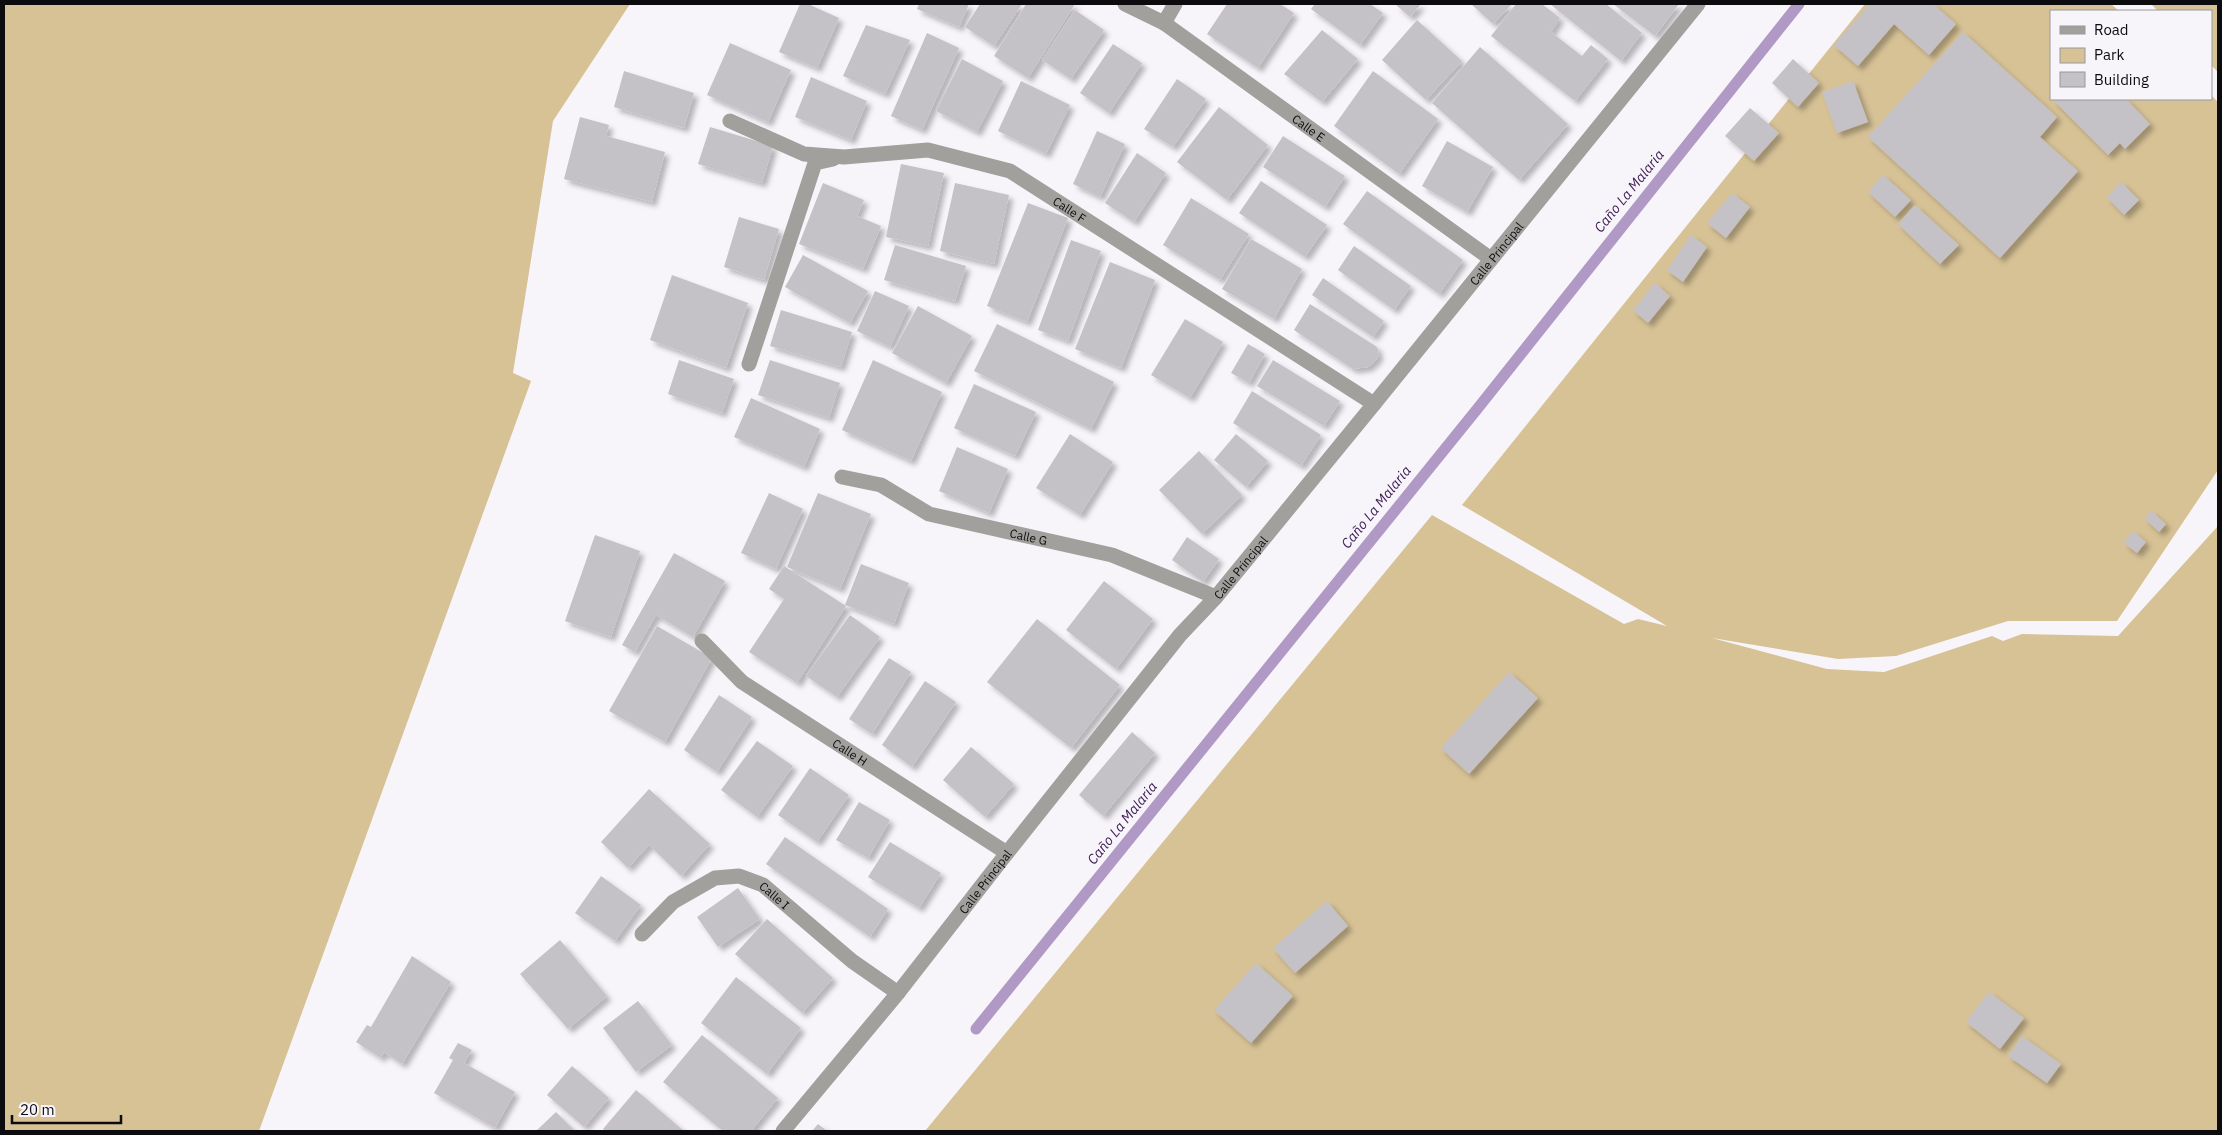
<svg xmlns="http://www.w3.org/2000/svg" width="2222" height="1135" font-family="'IBM Plex Sans',sans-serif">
	<defs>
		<filter id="shadow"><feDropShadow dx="4.5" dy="4.5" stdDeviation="2.5" flood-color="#0004"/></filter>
	</defs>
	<rect width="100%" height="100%" fill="#f8f5fa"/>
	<path fill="#d7c296" d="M 4,4 L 630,4 L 553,121 L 513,373 L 531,381 L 259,1131 L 4,1131 Z
		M 1865,4 L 2111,4 L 2119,11 L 2051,11 L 2051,99 L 2211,99 L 2211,95 L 2218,102 L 2218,470 L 2117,621 L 2008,621 L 1896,656 L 1838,659 L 1712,638 L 1827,669 L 1884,672 L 1992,636 L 2003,641 L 2022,634 L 2118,636 L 2218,526 L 2218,1131 L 925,1131 L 1432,515 L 1624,624 L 1638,619 L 1667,626 L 1462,505 Z
		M 2151,4 L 2218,4 L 2218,72 L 2211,65 L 2211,11 L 2158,11 Z"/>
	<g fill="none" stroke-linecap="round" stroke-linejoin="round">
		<path stroke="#b099c5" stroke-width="11" d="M 976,1029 L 1478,408 L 1799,4"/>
	</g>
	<path fill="#c4c1c7" filter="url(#shadow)" d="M 800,4 L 808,4 L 839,18 L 817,68 L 779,52 Z
		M 919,4 L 969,4 L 959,27 L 917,9 Z
		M 980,4 L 1022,4 L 994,46 L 965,27 Z
		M 1026,4 L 1075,4 L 1028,78 L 994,56 Z
		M 1227,4 L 1280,4 L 1294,13 L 1258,68 L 1207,34 Z
		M 1315,4 L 1370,4 L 1383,13 L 1360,45 L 1311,9 Z
		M 1395,4 L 1421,4 L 1410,17 Z
		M 1471,4 L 1512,4 L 1493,24 Z
		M 1516,4 L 1542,4 L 1560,18 L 1551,32 L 1582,56 L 1591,45 L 1608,59 L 1575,101 L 1491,36 Z
		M 1550,4 L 1606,4 L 1642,33 L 1621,61 Z
		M 1613,4 L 1679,4 L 1655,36 Z
		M 1870,4 L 1933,4 L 1956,24 L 1929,55 L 1894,24 L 1858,66 L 1834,45 Z
		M 1075,10 L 1104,30 L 1071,79 L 1042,60 Z
		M 1417,20 L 1462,61 L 1426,100 L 1382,60 Z
		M 866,25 L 910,40 L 885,94 L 843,76 Z
		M 1322,30 L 1358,59 L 1322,102 L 1284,74 Z
		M 1963,32 L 2057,117 L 2040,137 L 2078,171 L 2000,258 L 1868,137 Z
		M 927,33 L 959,48 L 922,130 L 891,116 Z
		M 730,43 L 791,70 L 768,122 L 707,95 Z
		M 1113,44 L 1142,63 L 1109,113 L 1080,93 Z
		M 1480,47 L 1568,124 L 1519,180 L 1432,103 Z
		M 962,59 L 1003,81 L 977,132 L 936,111 Z
		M 1793,59 L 1819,83 L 1798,107 L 1772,83 Z
		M 624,71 L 694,93 L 684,128 L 614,107 Z
		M 1373,71 L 1438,119 L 1399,174 L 1334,126 Z
		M 811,77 L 867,101 L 851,140 L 795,117 Z
		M 1177,79 L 1206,99 L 1173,147 L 1144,129 Z
		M 1021,81 L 1070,105 L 1046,154 L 998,131 Z
		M 1853,81 L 1868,122 L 1837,133 L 1822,92 Z
		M 2052,99 L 2106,99 L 2109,101 L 2111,99 L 2126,99 L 2150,124 L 2125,149 L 2120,143 L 2108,155 Z
		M 1219,107 L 1268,145 L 1227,200 L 1177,162 Z
		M 1750,108 L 1779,133 L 1754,161 L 1725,136 Z
		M 580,117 L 609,125 L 606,136 L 665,152 L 652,202 L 564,179 Z
		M 710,127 L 773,146 L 762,183 L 698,164 Z
		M 1097,131 L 1125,144 L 1100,197 L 1073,184 Z
		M 1283,136 L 1345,176 L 1325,207 L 1263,167 Z
		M 1447,141 L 1493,167 L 1467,212 L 1422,186 Z
		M 1137,153 L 1166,173 L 1134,222 L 1105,203 Z
		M 901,164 L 944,173 L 928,246 L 886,237 Z
		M 1883,175 L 1911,200 L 1895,217 L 1868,192 Z
		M 1261,181 L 1327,225 L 1305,257 L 1239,213 Z
		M 2121,182 L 2139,200 L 2124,215 L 2107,197 Z
		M 823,183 L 864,200 L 857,216 L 881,226 L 863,269 L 799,244 Z
		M 955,183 L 1009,195 L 994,264 L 940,251 Z
		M 1367,191 L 1463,260 L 1439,294 L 1343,224 Z
		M 1732,193 L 1750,207 L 1726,238 L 1707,223 Z
		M 1191,198 L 1249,234 L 1220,280 L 1163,245 Z
		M 1028,203 L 1068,218 L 1027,322 L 987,306 Z
		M 1915,205 L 1959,245 L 1940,264 L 1898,224 Z
		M 739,217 L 779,229 L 764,280 L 724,267 Z
		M 1691,235 L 1707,247 L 1683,282 L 1667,270 Z
		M 1251,239 L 1302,269 L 1274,319 L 1222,289 Z
		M 1071,240 L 1101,251 L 1068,341 L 1038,330 Z
		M 895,245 L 966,266 L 955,301 L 884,280 Z
		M 1354,246 L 1411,286 L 1394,310 L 1338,270 Z
		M 803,255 L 868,291 L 850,323 L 785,287 Z
		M 1110,262 L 1155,280 L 1121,368 L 1075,349 Z
		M 672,275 L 748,303 L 726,368 L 650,340 Z
		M 1323,278 L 1384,321 L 1373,337 L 1312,295 Z
		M 1655,283 L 1670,296 L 1648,323 L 1633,310 Z
		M 875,291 L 909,306 L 890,347 L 857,331 Z
		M 1310,304 L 1377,347 L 1379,355 L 1376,360 L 1368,367 L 1353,369 L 1294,330 Z
		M 918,306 L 972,336 L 946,383 L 892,353 Z
		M 781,310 L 852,332 L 841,367 L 770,346 Z
		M 1185,319 L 1223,342 L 1190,398 L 1151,375 Z
		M 997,324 L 1114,382 L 1091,429 L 974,371 Z
		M 1248,344 L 1265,354 L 1249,383 L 1231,373 Z
		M 679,360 L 734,379 L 722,413 L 668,394 Z
		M 770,360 L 840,383 L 829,418 L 758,395 Z
		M 873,360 L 942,392 L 911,461 L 842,430 Z
		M 1273,360 L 1340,401 L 1324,426 L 1257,386 Z
		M 974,384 L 1036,412 L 1015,456 L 954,428 Z
		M 1252,391 L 1321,435 L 1301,466 L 1233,423 Z
		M 751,398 L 820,429 L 804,467 L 734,437 Z
		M 1070,434 L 1113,462 L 1080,515 L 1036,488 Z
		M 1236,434 L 1268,461 L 1246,487 L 1214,460 Z
		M 957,447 L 1008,469 L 989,513 L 939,491 Z
		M 1199,451 L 1242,495 L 1202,534 L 1159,490 Z
		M 769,493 L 803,509 L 776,569 L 741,553 Z
		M 818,493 L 871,514 L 840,589 L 787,567 Z
		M 2151,511 L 2166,524 L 2159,532 L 2145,519 Z
		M 2133,531 L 2146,542 L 2137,553 L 2124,543 Z
		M 595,535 L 640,551 L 611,637 L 565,621 Z
		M 1187,537 L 1219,559 L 1203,582 L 1172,560 Z
		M 674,553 L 725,581 L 693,637 L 656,615 L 635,652 L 622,645 Z
		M 861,564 L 909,583 L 894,624 L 845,605 Z
		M 784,566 L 846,606 L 797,683 L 749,652 L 784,599 L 769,589 Z
		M 1104,581 L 1153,619 L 1116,669 L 1066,630 Z
		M 850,615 L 880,637 L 837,697 L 806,676 Z
		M 1037,619 L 1120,685 L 1071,748 L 987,682 Z
		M 657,626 L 712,658 L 665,742 L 609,711 Z
		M 889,658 L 911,672 L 872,734 L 849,719 Z
		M 1509,672 L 1538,698 L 1469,774 L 1441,748 Z
		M 925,681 L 956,702 L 912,767 L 882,745 Z
		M 719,695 L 752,717 L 717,772 L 684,750 Z
		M 1132,732 L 1155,753 L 1103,816 L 1079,795 Z
		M 757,741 L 793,766 L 757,817 L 721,790 Z
		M 971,747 L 1014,784 L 985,817 L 943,780 Z
		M 810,768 L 849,795 L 817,842 L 778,815 Z
		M 649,789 L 710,844 L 681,876 L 649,845 L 628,868 L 601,842 Z
		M 859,802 L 890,820 L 868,858 L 836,840 Z
		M 785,837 L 888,909 L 870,937 L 766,864 Z
		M 890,842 L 941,873 L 919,908 L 868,877 Z
		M 601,876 L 641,905 L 615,941 L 575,913 Z
		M 738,888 L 760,919 L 718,947 L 697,917 Z
		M 1327,901 L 1348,926 L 1295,973 L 1273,948 Z
		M 767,919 L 833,978 L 802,1013 L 735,954 Z
		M 560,940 L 607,996 L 568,1029 L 520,974 Z
		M 412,956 L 451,982 L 402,1064 L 384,1052 L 381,1058 L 356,1042 L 367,1025 L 371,1027 Z
		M 1256,963 L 1293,996 L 1251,1043 L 1214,1010 Z
		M 736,977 L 801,1028 L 767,1074 L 701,1023 Z
		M 1989,992 L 2024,1018 L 2000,1049 L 1966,1022 Z
		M 638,1001 L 672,1045 L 636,1072 L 603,1028 Z
		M 702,1035 L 778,1098 L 751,1131 L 723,1131 L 663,1082 Z
		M 2022,1036 L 2061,1064 L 2047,1083 L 2008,1056 Z
		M 458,1043 L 472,1050 L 464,1063 L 515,1092 L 495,1128 L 434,1093 L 453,1060 L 449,1058 Z
		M 572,1066 L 609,1098 L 584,1127 L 547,1095 Z
		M 636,1090 L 684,1131 L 606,1131 L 603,1129 Z
		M 556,1112 L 575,1131 L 536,1131 Z
		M 818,1124 L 827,1131 L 812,1131 Z"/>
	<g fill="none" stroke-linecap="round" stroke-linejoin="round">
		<g stroke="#a1a09d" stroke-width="15">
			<path id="s1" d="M 1125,4 L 1164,23 L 1491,259"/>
			<path d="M 1164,23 L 1175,4"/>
			<path id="s2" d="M 730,121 L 804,154 L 844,157 L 928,150 L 1010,171 L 1374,404"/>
			<path d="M 749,364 L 815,163 L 833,159"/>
			<path id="s3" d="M 842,477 L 881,485 L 929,514 L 1112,555 L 1216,597"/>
			<path id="s4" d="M 702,641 L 742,682 L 1007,853"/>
			<path id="s5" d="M 642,934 L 673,902 L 715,878 L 739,876 L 763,885 L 852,961 L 898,993"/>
			<path id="s6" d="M 783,1131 L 898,993 L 1007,853 L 1180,635 L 1216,597 L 1374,404 L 1698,4"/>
		</g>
	</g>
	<g text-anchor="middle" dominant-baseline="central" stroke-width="4.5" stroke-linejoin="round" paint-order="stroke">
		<g font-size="12" fill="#0c0b0d" stroke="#f8f5fa">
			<text stroke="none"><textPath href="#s1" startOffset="222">Calle E</textPath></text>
			<text stroke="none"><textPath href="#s2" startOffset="361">Calle F</textPath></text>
			<text stroke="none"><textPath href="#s6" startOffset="1131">Calle Principal</textPath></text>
			<text stroke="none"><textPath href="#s3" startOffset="198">Calle G</textPath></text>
			<text stroke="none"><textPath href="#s6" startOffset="726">Calle Principal</textPath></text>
			<text stroke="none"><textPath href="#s4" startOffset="186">Calle H</textPath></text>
			<text stroke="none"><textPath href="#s6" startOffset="321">Calle Principal</textPath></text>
			<text stroke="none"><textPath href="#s5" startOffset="158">Calle I</textPath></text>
		</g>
		<g font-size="14" font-style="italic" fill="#402157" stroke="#f8f5fa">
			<text transform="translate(1629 191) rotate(-51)">Caño La Malaria</text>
			<text transform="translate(1376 507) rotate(-51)">Caño La Malaria</text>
			<text transform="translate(1122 823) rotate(-51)">Caño La Malaria</text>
		</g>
	</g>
	<rect width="2222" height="1135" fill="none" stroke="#0c0b0d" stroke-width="10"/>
	<rect x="2050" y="10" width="162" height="90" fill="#f8f5fa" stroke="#9a979b"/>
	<rect x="2060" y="26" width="25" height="8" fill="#a1a09d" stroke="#9a979b"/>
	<text x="2094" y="35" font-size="15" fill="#0c0b0d">Road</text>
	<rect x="2060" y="48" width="25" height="15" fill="#d7c296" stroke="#9a979b"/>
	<text x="2094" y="60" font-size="15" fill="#0c0b0d">Park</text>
	<rect x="2060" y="72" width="25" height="15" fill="#c4c1c7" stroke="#9a979b"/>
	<text x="2094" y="85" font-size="15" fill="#0c0b0d">Building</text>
	<path d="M12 1115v8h109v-8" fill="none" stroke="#0c0b0d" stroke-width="2.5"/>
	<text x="20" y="1115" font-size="15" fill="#0c0b0d" stroke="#f8f5fa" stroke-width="4" paint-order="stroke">20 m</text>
</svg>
